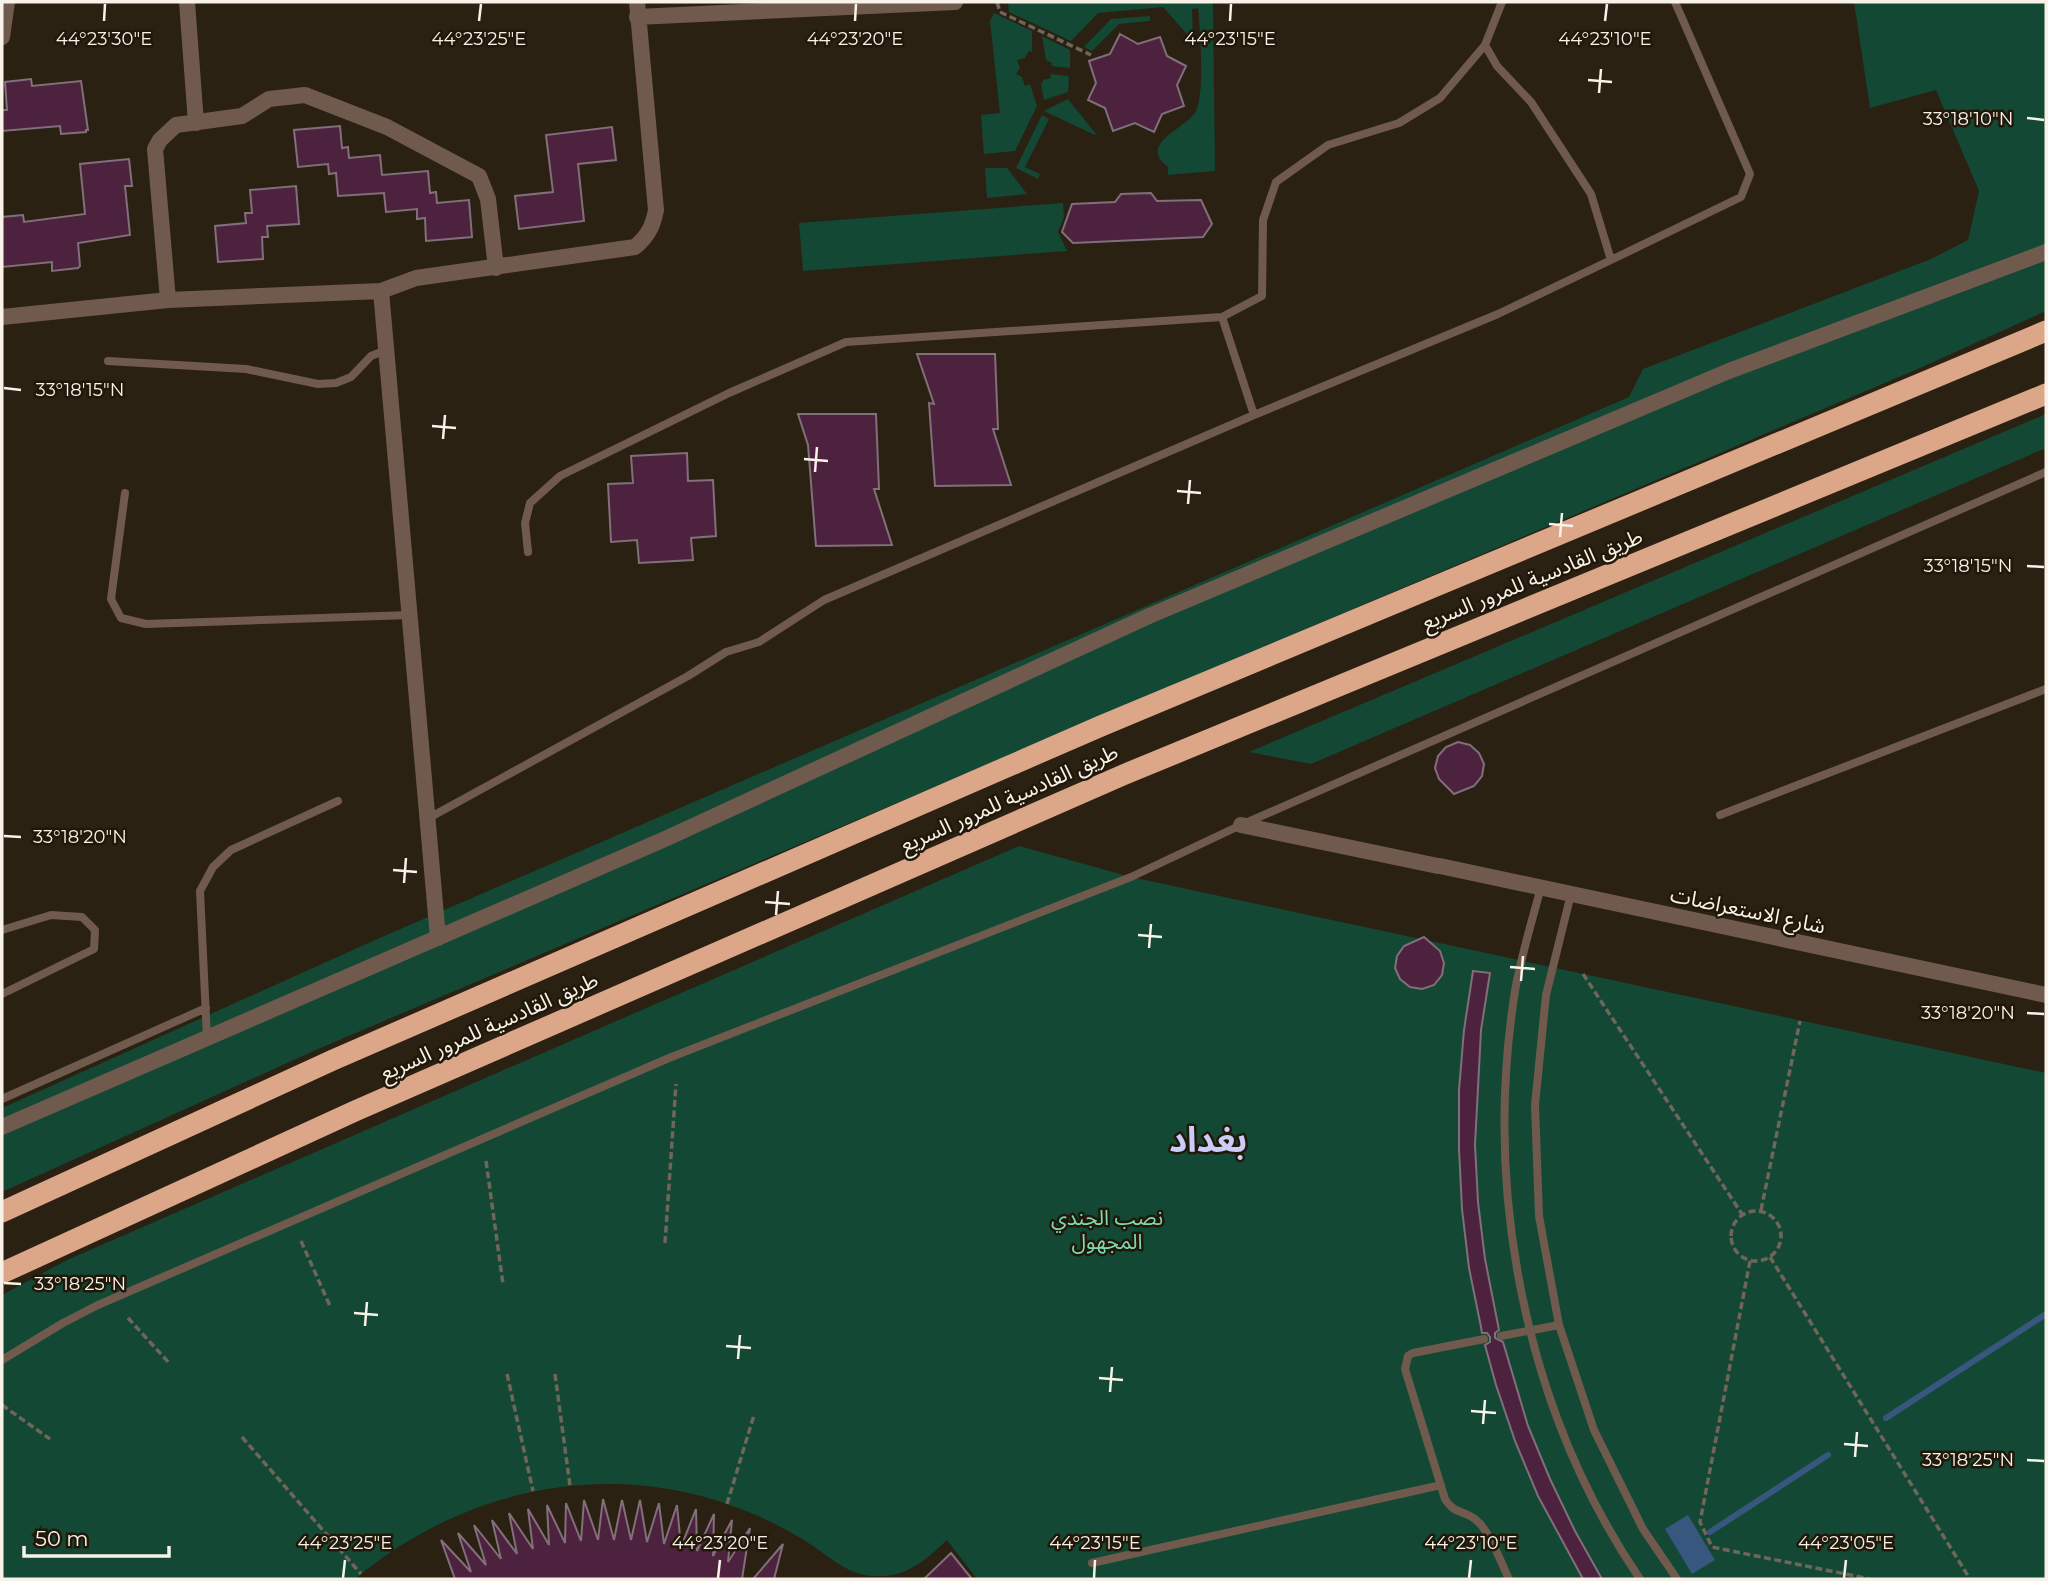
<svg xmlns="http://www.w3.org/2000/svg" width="2048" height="1581" font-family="Montserrat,'Noto Sans Arabic',sans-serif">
	<rect width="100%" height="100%" fill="#2b2113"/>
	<path fill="#124834" d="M 1037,2 L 1213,2 L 1215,171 L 1168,175 L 1168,167 C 1136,143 1188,128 1196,111 C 1205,92 1200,30 1198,8 L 1192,9 L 1193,41 L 1163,7 L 1098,13 L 1071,41 L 1009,12 L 1008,3 Z
		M 1854,2 L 2046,2 L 2046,311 L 1920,368 L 318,1049 L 2,1192 L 2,1108 L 375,940 L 1629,397 L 1643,369 L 1931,259 L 1968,240 L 1979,191 L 1936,90 L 1870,108 Z
		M 994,13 L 1032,31 L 1032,52 L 1029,51 L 1025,58 L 1017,60 L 1020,68 L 1016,74 L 1022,77 L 1025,86 L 1030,84 L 1037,106 L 1015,151 L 984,154 L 981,115 L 1000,113 L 990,21 Z
		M 1150,16 L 1150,21 L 1119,24 L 1092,51 L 1084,47 L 1111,19 Z
		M 1042,36 L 1070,50 L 1070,68 L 1051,66 L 1052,63 L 1046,60 Z
		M 1050,74 L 1069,76 L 1068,92 L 1044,100 L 1041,85 L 1043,80 L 1051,78 Z
		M 1068,99 L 1096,134 L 1095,135 L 1044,111 Z
		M 1042,115 L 1049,119 L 1025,167 L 1040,174 L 1038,179 L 1016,168 Z
		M 985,168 L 1007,168 L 1027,194 L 987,198 Z
		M 1063,203 L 1064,217 L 1058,232 L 1067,251 L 803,271 L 799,223 Z
		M 2046,414 L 2046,448 L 1311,764 L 1249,752 Z
		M 1019,846 L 1131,877 L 2046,1073 L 2046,1579 L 977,1579 L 947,1540 C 924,1561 907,1578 874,1576 C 849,1575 834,1560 813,1546 C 796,1535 777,1524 758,1516 C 620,1455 469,1484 355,1579 L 2,1579 L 2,1295 L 67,1260 Z"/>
	<path fill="#37577f" d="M 1688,1515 L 1715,1560 L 1692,1574 L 1665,1529 Z"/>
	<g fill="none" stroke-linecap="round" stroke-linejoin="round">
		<path stroke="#37577f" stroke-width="6" d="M 1886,1418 L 2046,1314
			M 1710,1532 L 1828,1455"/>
	</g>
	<path fill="#4c223f" stroke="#816f7a" stroke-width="2" d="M 1120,34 L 1138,44 L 1160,37 L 1167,56 L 1186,66 L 1177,85 L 1184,106 L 1162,114 L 1154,132 L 1135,123 L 1113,131 L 1105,108 L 1088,100 L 1096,83 L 1089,61 L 1110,54 Z
		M 31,79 L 32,86 L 81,81 L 88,130 L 86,130 L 86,132 L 61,134 L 60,126 L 2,131 L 2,110 L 7,110 L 5,82 Z
		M 340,126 L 342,148 L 348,147 L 349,158 L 380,155 L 382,175 L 428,171 L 430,193 L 436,192 L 437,203 L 469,200 L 472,237 L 426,241 L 425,218 L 417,219 L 417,209 L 386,212 L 384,193 L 338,196 L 336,173 L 329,174 L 328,164 L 298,167 L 294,130 Z
		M 612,127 L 616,160 L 578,164 L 584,221 L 519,229 L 515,196 L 553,192 L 546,135 Z
		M 129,159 L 132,186 L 125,186 L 130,235 L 78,243 L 80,266 L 78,268 L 52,271 L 52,262 L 2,267 L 2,217 L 23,215 L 24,222 L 85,214 L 80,164 Z
		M 296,186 L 299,224 L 267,226 L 268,237 L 262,237 L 263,259 L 218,262 L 215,226 L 246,223 L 245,213 L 252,213 L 250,190 Z
		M 1151,193 L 1157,201 L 1201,200 L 1212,224 L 1203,237 L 1073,243 L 1062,232 L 1072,204 L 1115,202 L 1121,194 Z
		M 917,354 L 995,354 L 998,429 L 993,429 L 1011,485 L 935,486 L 929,403 L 934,404 Z
		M 798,414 L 876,414 L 879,489 L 874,489 L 892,545 L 816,546 L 808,445 Z
		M 687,453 L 688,481 L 713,480 L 716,536 L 691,538 L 693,560 L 639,563 L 637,540 L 611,542 L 608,484 L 633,483 L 631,456 Z
		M 1458,742 L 1470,745 L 1479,753 L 1484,764 L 1482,776 L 1474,786 L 1454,794 L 1439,779 L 1435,768 L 1438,756 L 1446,747 Z
		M 1424,937 L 1440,951 L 1444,963 L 1442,975 L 1434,985 L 1422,989 L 1410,987 L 1400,979 L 1395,968 L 1397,956 L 1404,946 Z
		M 1473,971 L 1490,973 L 1481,1030 L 1475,1145 L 1478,1202 L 1485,1259 L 1499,1330 L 1495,1333 L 1495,1338 L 1503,1342 L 1528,1426 L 1550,1479 L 1575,1531 L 1602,1579 L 1583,1579 L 1538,1496 L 1515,1441 L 1496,1385 L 1485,1345 L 1490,1342 L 1490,1337 L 1487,1333 L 1482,1333 L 1481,1327 L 1469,1268 L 1462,1209 L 1459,1149 L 1459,1090 L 1464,1030 Z
		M 603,1499 L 614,1540 L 622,1500 L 631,1540 L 640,1500 L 647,1542 L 659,1503 L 664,1544 L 677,1505 L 681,1547 L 696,1509 L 697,1551 L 714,1514 L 713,1556 L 732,1520 L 728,1562 L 750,1528 L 742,1579 L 455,1579 L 441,1540 L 471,1572 L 458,1533 L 486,1565 L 474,1525 L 501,1559 L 492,1520 L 517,1554 L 509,1513 L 533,1549 L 528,1509 L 549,1545 L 547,1505 L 565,1543 L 566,1503 L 581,1541 L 584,1500 L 598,1540 Z
		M 783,1544 L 774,1579 L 753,1579 Z
		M 951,1553 L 972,1579 L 924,1579 Z"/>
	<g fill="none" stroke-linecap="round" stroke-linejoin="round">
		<path stroke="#6f6659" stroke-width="3.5" stroke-dasharray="7 3.5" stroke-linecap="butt" d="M 997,2 L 1000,12 L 1091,55
			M 1583,974 L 1742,1214
			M 486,1161 L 503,1284
			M 1761,1210 L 1800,1021
			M1731 1236a25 25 0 1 1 50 0a25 25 0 1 1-50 0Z
			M 301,1241 L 330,1306
			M 665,1243 L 676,1084
			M 1770,1257 L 1970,1579
			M 1750,1261 L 1700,1522 L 1712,1547 L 1870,1579
			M 128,1318 L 170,1364
			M 507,1374 L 533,1491
			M 555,1374 L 570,1486
			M 2,1405 L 50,1439
			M 242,1437 L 361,1574
			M 727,1504 L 754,1415"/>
		<path stroke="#705a4e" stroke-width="8" d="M 1611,260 L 1741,197 L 1750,174 L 1675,2
			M 1222,317 L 1254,415
			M 108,361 L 246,369 L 318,384 L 336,383 L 351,377 L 371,356 L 386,350
			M 125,493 L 111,599 L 121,618 L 146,624 L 410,615
			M 528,552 L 525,523 L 530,503 L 560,476 L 729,393 L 846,342 L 1222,317 L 1262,296 L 1263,220 L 1276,182 L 1328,145 L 1399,123 L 1440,98 L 1485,45
			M 1720,815 L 2046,689
			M 427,819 L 688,676 L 726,652 L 759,642 L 824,600 L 1254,415 L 1498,314 L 1611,260 L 1591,194 L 1531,102 L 1497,66 L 1485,45 L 1502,2
			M 1541,887 C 1532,921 1521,956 1515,991 C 1483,1192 1525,1410 1640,1579
			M 1571,894 L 1546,995 L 1535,1105 L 1539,1216 L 1559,1325 L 1594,1430 L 1643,1529 L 1677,1579
			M 2,930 L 51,915 L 82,917 L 95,930 L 94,949 L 2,994
			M 207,1038 L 200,891 L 213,867 L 231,850 L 338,801
			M 2,1099 L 206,1008
			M 1501,1336 L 1559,1325
			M 1484,1339 L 1413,1353 L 1408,1356 L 1405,1369 L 1445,1499 C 1455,1515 1464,1510 1476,1520 C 1490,1531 1501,1563 1509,1579
			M 2,1360 L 63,1323 L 98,1305 L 669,1058 L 1131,877 L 1241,825 L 2046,472
			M 1092,1563 L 1441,1485"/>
		<path stroke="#705a4e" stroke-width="16" d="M 187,2 L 196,123
			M 637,17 L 955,2
			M 2,37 L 7,2
			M 381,291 L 438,938
			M 168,300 L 155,149 L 160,140 L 176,125 L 242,116 L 269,99 L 305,95 L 387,127 L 479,176 L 488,199 L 496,268
			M 2,317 L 168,300 L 381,291 L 416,278 L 635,247 C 648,236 653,226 656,210 L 637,2
			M 1241,825 L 1438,866
			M 1440,866 L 2046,995
			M 2,1127 L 665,839 L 1149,616 L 1729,371 L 2046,252"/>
		<path stroke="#dca689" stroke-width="21" d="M 2,1212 L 333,1060 L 1101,726 L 2046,331
			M 2,1273 L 355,1111 L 1123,775 L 2046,394"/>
	</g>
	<path fill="none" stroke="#f8f2e8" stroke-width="2.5" d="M 104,21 L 105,4M 479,21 L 481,4M 855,21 L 856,4M 1230,21 L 1231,4M 1605,21 L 1607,4M 1588,80 L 1612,82M 1599,93 L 1601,69M 2027,118 L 2044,120M 4,388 L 21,390M 432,426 L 456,428M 443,439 L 445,415M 804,459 L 828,461M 815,472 L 817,447M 1177,491 L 1201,493M 1188,504 L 1190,480M 1549,524 L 1573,526M 1560,537 L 1562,513M 2027,566 L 2044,567M 4,836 L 21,837M 393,870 L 417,872M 404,883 L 406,858M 765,902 L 790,904M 776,915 L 778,891M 1138,935 L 1162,937M 1149,948 L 1151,924M 1510,967 L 1535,969M 1521,981 L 1523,956M 2027,1013 L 2044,1014M 4,1283 L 21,1284M 354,1313 L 378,1315M 365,1326 L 367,1302M 726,1346 L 751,1348M 738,1359 L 740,1335M 1099,1378 L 1123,1380M 1110,1392 L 1112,1367M 1471,1411 L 1496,1413M 1483,1424 L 1485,1400M 1844,1444 L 1868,1446M 1855,1457 L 1857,1432M 2027,1460 L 2044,1461M 343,1578 L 345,1560M 718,1578 L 720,1560M 1094,1578 L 1095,1560M 1469,1578 L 1471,1560M 1844,1578 L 1846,1560"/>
	<g text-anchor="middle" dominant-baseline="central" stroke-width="5" stroke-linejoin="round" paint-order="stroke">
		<g font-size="21" fill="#f8f2e8" stroke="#21180a">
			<text transform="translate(1532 579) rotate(-22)">طريق القادسية للمرور السريع</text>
			<text transform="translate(1009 798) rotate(-24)">طريق القادسية للمرور السريع</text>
			<text transform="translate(1748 910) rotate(12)">شارع الاستعراضات</text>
			<text transform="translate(489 1026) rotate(-24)">طريق القادسية للمرور السريع</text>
		</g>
		<g font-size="21" fill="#7ddab2" stroke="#21180a">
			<text x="1107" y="1217">نصب الجندي<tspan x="1107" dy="24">المجهول</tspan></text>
		</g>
		<g font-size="35" font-weight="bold" fill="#cacdf8" stroke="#21180a">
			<text x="1208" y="1139">بغداد</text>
		</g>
	</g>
	<g font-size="18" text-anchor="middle" fill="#f8f2e8" stroke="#21180a" stroke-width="5" stroke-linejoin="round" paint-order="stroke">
		<text x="104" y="45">44°23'30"E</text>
		<text x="479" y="45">44°23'25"E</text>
		<text x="855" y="45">44°23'20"E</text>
		<text x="1230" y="45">44°23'15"E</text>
		<text x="1605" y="45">44°23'10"E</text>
		<text x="1968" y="125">33°18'10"N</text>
		<text x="80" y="396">33°18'15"N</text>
		<text x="1968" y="572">33°18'15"N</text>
		<text x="80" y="843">33°18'20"N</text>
		<text x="1968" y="1019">33°18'20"N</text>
		<text x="80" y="1290">33°18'25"N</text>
		<text x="1968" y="1466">33°18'25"N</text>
		<text x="345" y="1549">44°23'25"E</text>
		<text x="720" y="1549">44°23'20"E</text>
		<text x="1095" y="1549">44°23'15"E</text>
		<text x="1471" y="1549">44°23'10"E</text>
		<text x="1846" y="1549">44°23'05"E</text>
	</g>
	<rect width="2048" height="1581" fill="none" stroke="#f8f2e8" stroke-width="7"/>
	<path d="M24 1546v10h145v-10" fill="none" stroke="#f8f2e8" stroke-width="3.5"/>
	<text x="35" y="1546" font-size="21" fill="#f8f2e8" stroke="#21180a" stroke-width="5" paint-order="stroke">50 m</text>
</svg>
